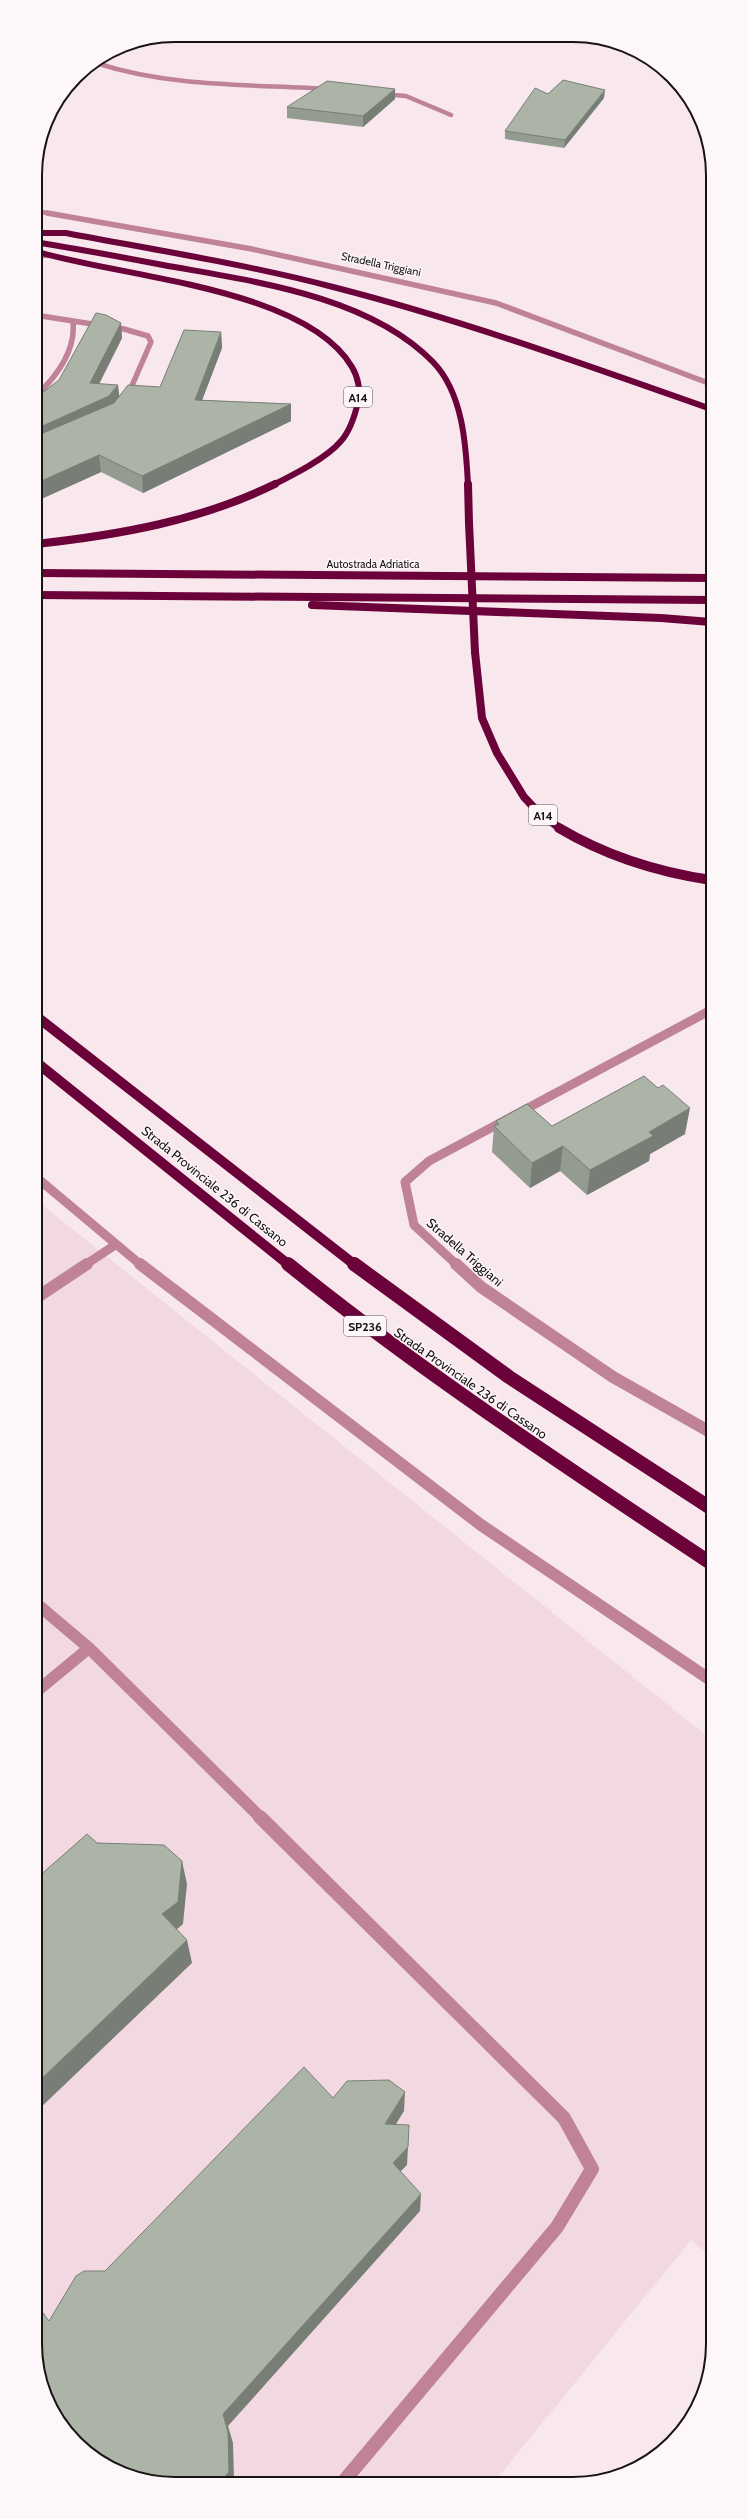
<svg xmlns="http://www.w3.org/2000/svg" width="748" height="2519" font-family="Cabin,sans-serif">
	<rect width="100%" height="100%" fill="#f8e7ec"/>
	<path fill="#f2d9e1" d="M 36,1200 L 712,1740 L 713,2258 L 691,2240 L 495,2481 L 148,2481 L 38,2371 Z"/>
	<g fill="none" stroke-linecap="round" stroke-linejoin="round">
		<path stroke="#bf8297" stroke-width="4.5" d="M 96,63 C 173,88 251,84 330,89
			M 381,94 L 406,96 L 451,115
			M 35,211 L 53,214"/>
		<path stroke="#bf8297" stroke-width="5.5" d="M 47,213 L 252,249 L 496,303 L 711,384
			M 35,256 L 50,255
			M 35,315 L 124,329 L 148,336 L 151,342 L 127,397
			M 36,396 C 56,377 76,351 73,322"/>
		<path stroke="#bf8297" stroke-width="9" d="M 36,1177 L 141,1265
			M 85,1265 L 115,1245"/>
		<path stroke="#bf8297" stroke-width="12" d="M 140,1264 L 481,1525 L 712,1681
			M 36,1298 L 87,1264"/>
		<path stroke="#bf8297" stroke-width="9" d="M 457,1265 L 414,1225 L 405,1182 L 429,1161 L 711,1010"/>
		<path stroke="#bf8297" stroke-width="12" d="M 456,1264 L 481,1287 L 613,1377 L 712,1433
			M 37,1604 L 89,1648
			M 37,1691 L 89,1648 L 261,1818"/>
		<path stroke="#bf8297" stroke-width="14" d="M 260,1817 L 564,2118 L 592,2169 L 557,2227 L 344,2481"/>
		<path stroke="#6c023a" stroke-width="6" d="M 35,233 L 66,233 C 155,250 245,264 333,287 C 462,320 586,365 711,409
			M 35,242 C 78,249 121,257 163,265 C 251,281 368,295 433,362 C 463,393 466,445 468,485
			M 35,251 C 118,277 305,287 352,367 C 358,377 361,391 358,402 C 355,415 350,431 341,441 C 327,458 293,475 273,485"/>
		<path stroke="#6c023a" stroke-width="8" d="M 468,484 L 469,523
			M 36,544 C 118,535 200,521 275,484
			M 36,573 L 711,578
			M 36,595 L 711,600
			M 312,605 L 661,618 L 711,622
			M 475,652 L 482,718 L 497,753 L 524,797 L 538,812 L 561,829"/>
		<path stroke="#6c023a" stroke-width="10" d="M 559,828 C 606,856 657,872 711,880
			M 36,1016 L 355,1265
			M 36,1062 L 289,1265"/>
		<path stroke="#6c023a" stroke-width="14" d="M 288,1264 C 423,1373 568,1468 712,1564
			M 354,1264 L 509,1377 L 712,1509"/>
		<path stroke="#6c023a" stroke-width="8" d="M 469,523 L 475,652"/>
	</g>
	<path fill="#949b90" d="M 395,89 L 395,99 L 363,127 L 287,118 L 287,107 Z
		M 604,98 L 564,148 L 505,139 L 505,131 Z
		M 121,323 L 122,338 L 99,384 L 119,396 L 160,387 L 221,332 L 222,348 L 202,400 L 291,404 L 291,421 L 143,493 L 101,472 L 39,500 L 36,498 L 36,396 L 42,393 L 59,380 Z
		M 496,1121 L 552,1126 L 685,1134 L 650,1154 L 649,1161 L 587,1195 L 560,1171 L 530,1188 L 492,1152 L 494,1126 L 495,1126 Z"/>
	<path fill="#787e75" d="M 395,89 L 395,99 L 363,127 L 363,116 Z
		M 605,90 L 604,98 L 564,148 L 565,140 Z
		M 121,323 L 122,338 L 91,400 L 90,383 Z
		M 221,332 L 222,348 L 196,416 L 195,400 Z
		M 118,385 L 120,401 L 36,447 L 36,429 Z
		M 291,404 L 291,421 L 143,493 L 142,476 Z
		M 99,455 L 101,472 L 39,500 L 37,483 Z
		M 690,1108 L 685,1134 L 650,1154 L 649,1161 L 587,1195 L 590,1170 L 649,1132 Z
		M 563,1146 L 560,1171 L 530,1188 L 532,1163 Z
		M 182,1861 L 187,1884 L 183,1924 L 168,1937 L 162,1914 Z
		M 187,1940 L 192,1963 L 37,2111 L 37,2083 Z
		M 405,2092 L 404,2111 L 385,2142 L 385,2124 Z
		M 408,2147 L 407,2165 L 392,2180 L 393,2163 Z
		M 421,2194 L 420,2211 L 228,2426 L 233,2443 L 234,2481 L 221,2481 L 223,2414 Z"/>
	<path fill="#acb4a7" stroke="#787e75" d="M 563,80 L 605,90 L 565,140 L 505,131 L 535,88 L 548,94 Z
		M 327,81 L 395,89 L 363,116 L 287,107 Z
		M 96,313 L 106,315 L 121,323 L 90,383 L 118,385 L 109,396 L 36,429 L 36,396 L 42,393 L 59,380 Z
		M 184,330 L 221,332 L 195,400 L 291,404 L 142,476 L 99,455 L 37,483 L 36,482 L 36,436 L 114,403 L 128,385 L 160,387 Z
		M 644,1076 L 658,1088 L 663,1085 L 690,1108 L 649,1132 L 653,1136 L 590,1170 L 563,1146 L 532,1163 L 494,1126 L 499,1124 L 496,1121 L 527,1104 L 552,1126 Z
		M 87,1834 L 97,1843 L 164,1845 L 182,1861 L 178,1902 L 162,1914 L 187,1940 L 37,2083 L 37,1878 Z
		M 304,2067 L 333,2098 L 347,2081 L 389,2080 L 405,2092 L 385,2124 L 409,2125 L 408,2147 L 393,2163 L 421,2194 L 223,2414 L 228,2432 L 229,2472 L 221,2481 L 148,2481 L 113,2469 L 76,2443 L 50,2406 L 38,2371 L 38,2306 L 49,2321 L 76,2276 L 84,2271 L 105,2271 Z"/>
	<g text-anchor="middle" dominant-baseline="central" stroke-width="3" stroke-linejoin="round" paint-order="stroke">
		<g font-size="11" fill="#181314" stroke="#fef7f9">
			<text transform="translate(381 264) rotate(12)">Stradella Triggiani</text>
			<text x="373" y="564">Autostrada Adriatica</text>
		</g>
		<g fill="#fef7f9" stroke="#5d5759" stroke-width="1">
			<rect x="344" y="387" width="28" height="20" rx="3"/>
			<rect x="529" y="805" width="28" height="20" rx="3"/>
			<rect x="344" y="1316" width="42" height="20" rx="3"/>
		</g>
		<g font-size="12" font-weight="bold" fill="#181314">
			<text x="358" y="397">A14</text>
			<text x="543" y="815">A14</text>
			<text x="365" y="1326">SP236</text>
		</g>
		<g font-size="13" fill="#181314" stroke="#fef7f9">
			<text transform="translate(215 1186) rotate(39)">Strada Provinciale 236 di Cassano</text>
			<text transform="translate(465 1252) rotate(41)">Stradella Triggiani</text>
			<text transform="translate(471 1383) rotate(35)">Strada Provinciale 236 di Cassano</text>
		</g>
	</g>
	<path d="M0 0H748V2519H0ZM175 42H573A133 133 0 0 1 706 175V2344A133 133 0 0 1 573 2477H175A133 133 0 0 1 42 2344V175A133 133 0 0 1 175 42Z" fill="#fef7f9" fill-rule="evenodd"/>
	<path fill="none" stroke="#181314" stroke-width="2" d="M175 42H573A133 133 0 0 1 706 175V2344A133 133 0 0 1 573 2477H175A133 133 0 0 1 42 2344V175A133 133 0 0 1 175 42Z"/>
</svg>
